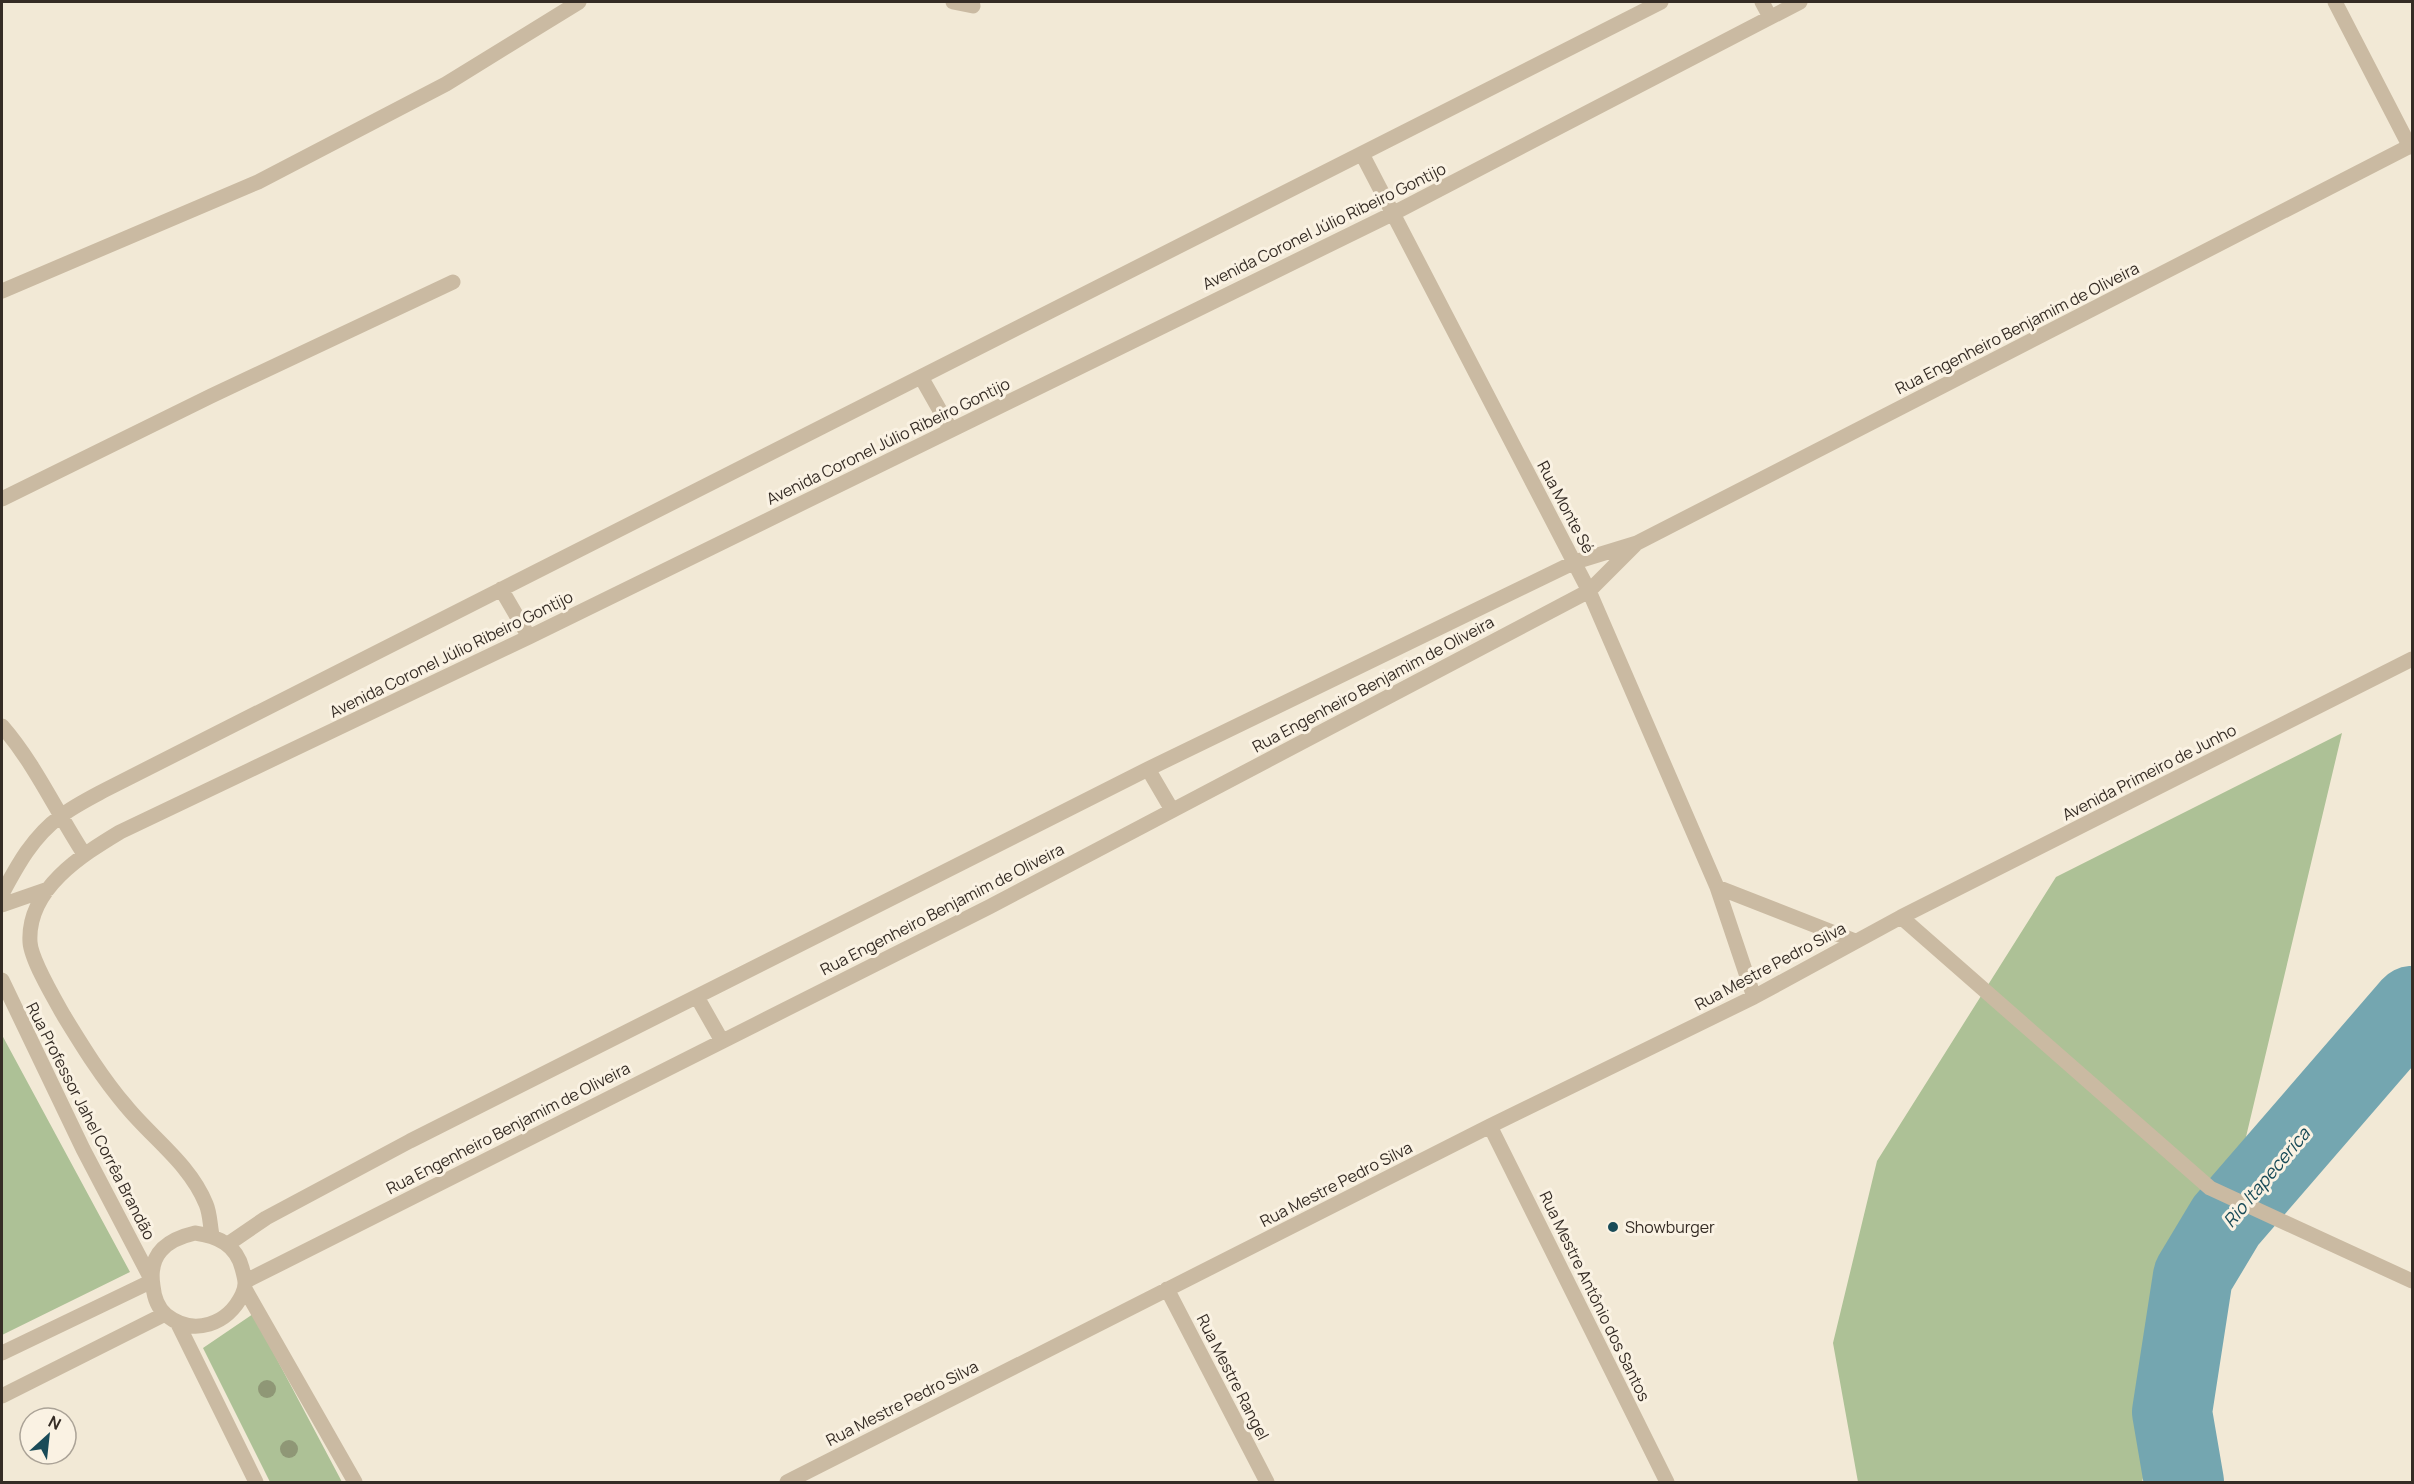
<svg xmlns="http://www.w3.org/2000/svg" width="2414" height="1484" font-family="Manrope,sans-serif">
	<rect width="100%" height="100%" fill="#f2e9d6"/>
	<path fill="#adc196" d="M 2342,733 L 2226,1221 L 2193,1276 L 2142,1482 L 1858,1482 L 1833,1343 L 1877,1161 L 2056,877 Z
		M 2,1035 L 130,1272 L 2,1335 Z
		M 253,1314 L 342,1482 L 270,1482 L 203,1348 Z"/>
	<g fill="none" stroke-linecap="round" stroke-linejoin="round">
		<path stroke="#74a6b0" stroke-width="80" d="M 2184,1482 L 2172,1412 L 2193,1276 L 2226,1221 L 2412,1006"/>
		<path stroke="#cabaa2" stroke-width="15" d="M 953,2 L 973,6
			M 1762,2 L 1770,17
			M 2335,2 L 2410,147
			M 1362,154 L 1589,591 L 1717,887 L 1754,997
			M 2,291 L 258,182 L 446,84 L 579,2
			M 921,377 L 951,430
			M 2,499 L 211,396 L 453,282
			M 501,589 L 529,637
			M 2,726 C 35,764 56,811 84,854
			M 1148,769 L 1172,810
			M 1717,887 L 1855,941
			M 2,894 C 17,866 33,836 61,816 C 74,806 90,798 105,790 L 1661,2
			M 2,905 L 48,889
			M 1901,917 L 2210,1188 L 2412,1281
			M 2,980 L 83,1149 L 150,1277
			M 697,997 L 722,1041
			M 1490,1126 L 1667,1482
			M 195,1233 C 218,1236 236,1245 242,1268 C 245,1279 247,1285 242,1295 C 228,1324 194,1337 166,1315 C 158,1308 154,1297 153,1286 C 148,1255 165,1240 195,1233 Z
			M 212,1235 C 210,1225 210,1213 206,1204 C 190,1164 152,1138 126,1106 C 102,1078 83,1047 64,1016 C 55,1000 31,960 30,942 C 27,889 82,855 120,832 L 529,637 L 1392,214 L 1800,2
			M 228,1244 L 266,1218 L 410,1141 L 1148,769 L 1575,562 L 1637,543 L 2412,145
			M 246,1281 L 989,907 L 1589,591 L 1635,545
			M 245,1289 L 355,1482
			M 1167,1289 L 1267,1482
			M 177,1322 L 256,1482
			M 2,1353 L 152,1281
			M 2,1396 L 165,1314
			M 787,1482 L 1490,1126 L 1754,997 L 1901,917 L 2412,659"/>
	</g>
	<g fill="#8f9776">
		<circle cx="267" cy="1389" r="9"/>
		<circle cx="289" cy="1449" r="9"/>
	</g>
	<circle fill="#194b58" stroke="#faf2e3" stroke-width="2" cx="1613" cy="1227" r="6"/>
	<g text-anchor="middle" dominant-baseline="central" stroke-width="6" stroke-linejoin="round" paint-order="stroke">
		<g font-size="16" fill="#352c25" stroke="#faf2e3">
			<text transform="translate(1324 226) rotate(-26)">Avenida Coronel Júlio Ribeiro Gontijo</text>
			<text transform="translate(2017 328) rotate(-27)">Rua Engenheiro Benjamim de Oliveira</text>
			<text transform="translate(888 441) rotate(-26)">Avenida Coronel Júlio Ribeiro Gontijo</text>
			<text transform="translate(1566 507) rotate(62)">Rua Monte Sé</text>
			<text transform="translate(451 654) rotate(-26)">Avenida Coronel Júlio Ribeiro Gontijo</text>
			<text transform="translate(1373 684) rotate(-28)">Rua Engenheiro Benjamim de Oliveira</text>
			<text transform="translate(2149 772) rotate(-27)">Avenida Primeiro de Junho</text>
			<text transform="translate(942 909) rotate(-27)">Rua Engenheiro Benjamim de Oliveira</text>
			<text transform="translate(1770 966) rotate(-28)">Rua Mestre Pedro Silva</text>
			<text transform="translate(91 1121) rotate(63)">Rua Professor Jahel Corrêa Brandão</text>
			<text transform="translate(508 1128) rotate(-27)">Rua Engenheiro Benjamim de Oliveira</text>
			<text transform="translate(1336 1184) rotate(-27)">Rua Mestre Pedro Silva</text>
			<text transform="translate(1595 1296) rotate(64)">Rua Mestre Antônio dos Santos</text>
			<text transform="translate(1233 1377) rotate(63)">Rua Mestre Rangel</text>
			<text transform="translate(902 1403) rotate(-27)">Rua Mestre Pedro Silva</text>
		</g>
		<g font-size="16" fill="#352c25" stroke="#faf2e3" text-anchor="start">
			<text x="1625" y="1227">Showburger</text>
		</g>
		<g font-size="18" font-style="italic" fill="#194b58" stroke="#faf2e3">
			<text transform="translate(2266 1177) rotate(-50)">Rio Itapecerica</text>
		</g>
	</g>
	<rect width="2414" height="1484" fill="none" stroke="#352c25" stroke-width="6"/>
	<g transform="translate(48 1436) rotate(27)"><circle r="28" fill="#faf2e3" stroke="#aba397" stroke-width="1.5"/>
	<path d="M0-4.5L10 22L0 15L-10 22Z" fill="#194b58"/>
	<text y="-9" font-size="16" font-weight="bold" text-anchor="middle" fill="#352c25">N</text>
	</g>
</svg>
